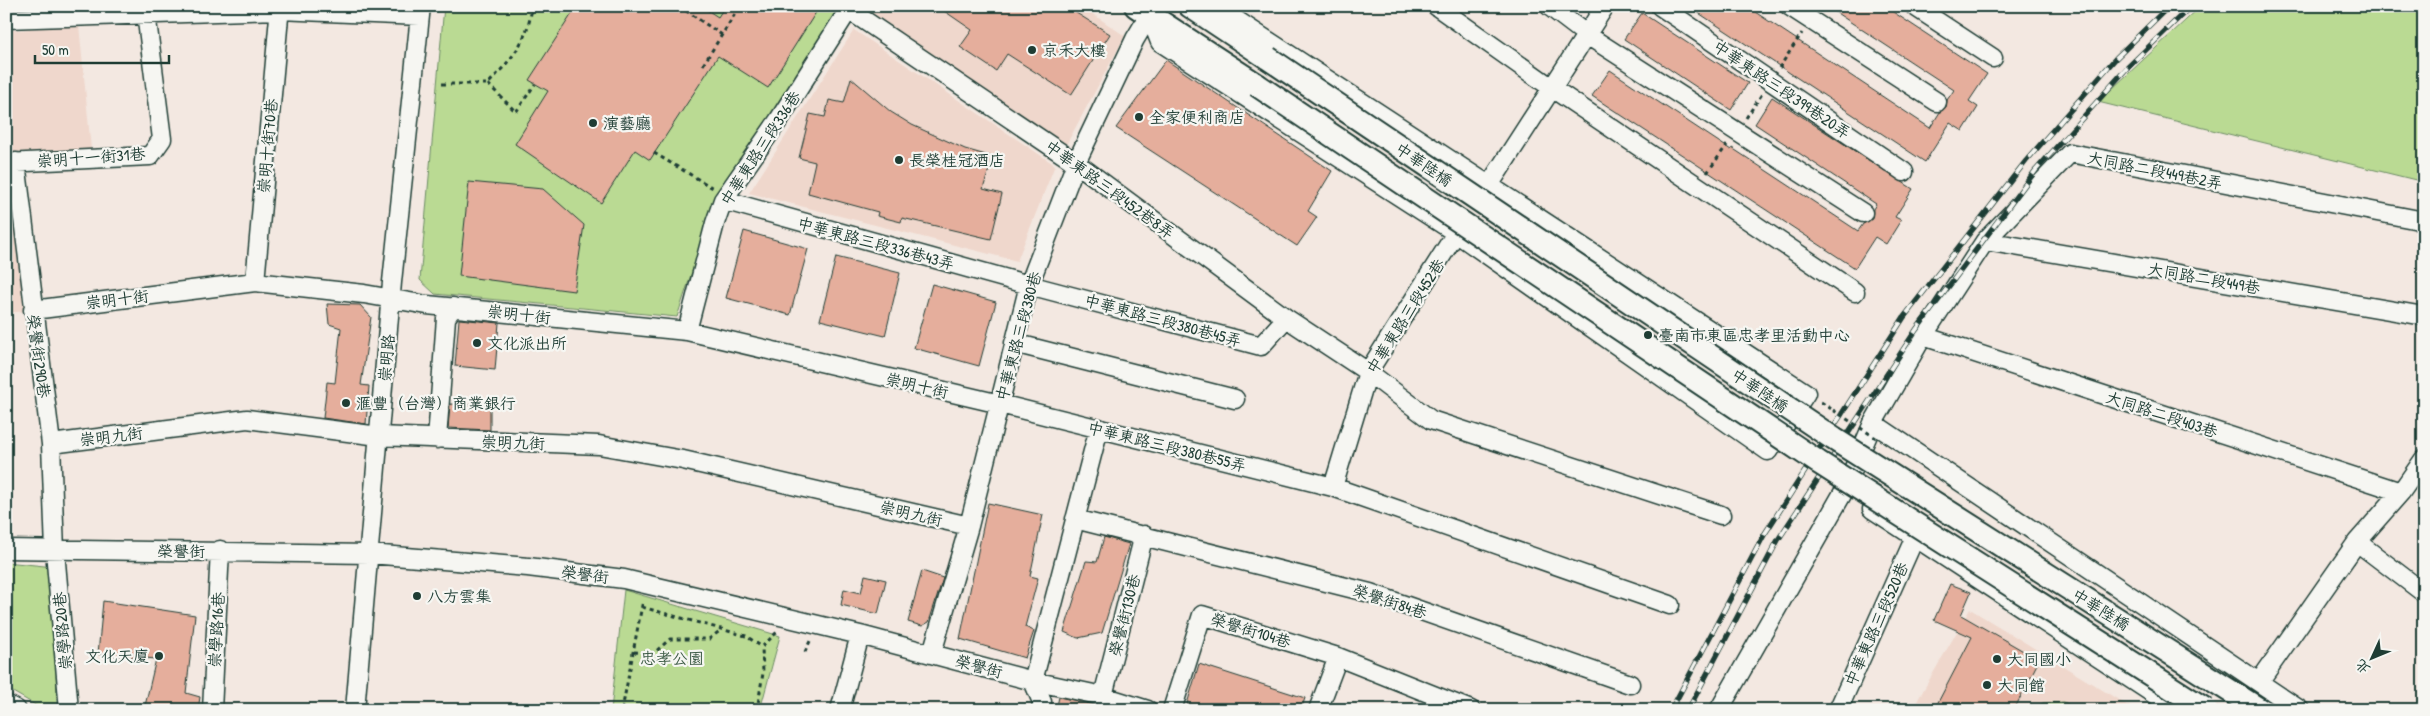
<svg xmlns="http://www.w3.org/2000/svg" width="2430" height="716" font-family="'Patrick Hand','LXGW WenKai TC',sans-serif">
	<rect width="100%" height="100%" fill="#f3e8e1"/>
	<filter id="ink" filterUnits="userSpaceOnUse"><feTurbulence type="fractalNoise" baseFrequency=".02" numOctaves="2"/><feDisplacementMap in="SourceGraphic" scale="10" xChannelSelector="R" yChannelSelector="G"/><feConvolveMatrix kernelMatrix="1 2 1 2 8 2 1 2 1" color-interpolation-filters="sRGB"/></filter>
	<g filter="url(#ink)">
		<path fill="#efd7cc" d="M 868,6 L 1081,6 L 1125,36 L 1065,147 L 862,14 Z
			M 79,25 L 91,149 L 11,154 L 27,311 L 6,313 L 6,31 Z
			M 854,30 L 1055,165 L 1017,261 L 749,193 Z
			M 1970,609 L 2135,710 L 1912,710 Z"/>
		<path fill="#bada93" stroke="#6c8c64" d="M 444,6 L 844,6 L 714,205 L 677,317 L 435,294 L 420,280 Z
			M 2201,6 L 2424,6 L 2424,182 L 2098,102 Z
			M 6,562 L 54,567 L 57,710 L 44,710 L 6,688 Z
			M 624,590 L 780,636 L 760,710 L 611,710 Z
			M 2064,702 L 2078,710 L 2031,710 L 2043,703 Z"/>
		<path fill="#e5ae9c" stroke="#1f3d34" d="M 577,6 L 701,6 L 718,17 L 725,6 L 820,6 L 768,88 L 718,56 L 650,160 L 635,150 L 601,203 L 515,144 L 548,91 L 529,80 Z
			M 937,6 L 1065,6 L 1110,34 L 1071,95 L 1007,54 L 996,71 L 960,47 L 972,30 Z
			M 1688,6 L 1746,6 L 1930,128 L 1940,112 L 1946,107 L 1947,100 L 1954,90 L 1826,6 L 1884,6 L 1987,74 L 1969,101 L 1978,107 L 1963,131 L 1950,123 L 1925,162 Z
			M 1642,13 L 1748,83 L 1731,110 L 1624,39 Z
			M 1166,60 L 1332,171 L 1308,211 L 1317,217 L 1297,246 L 1116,128 Z
			M 1610,70 L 1731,150 L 1732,148 L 1858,231 L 1863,224 L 1872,219 L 1873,209 L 1876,204 L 1755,124 L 1772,97 L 1913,189 L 1895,217 L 1901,220 L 1886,244 L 1875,237 L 1855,268 L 1592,96 Z
			M 851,78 L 891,112 L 912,125 L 965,149 L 993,157 L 983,189 L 1002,194 L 991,239 L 902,218 L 901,222 L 877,216 L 878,212 L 808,193 L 815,162 L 799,158 L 810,114 L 825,117 L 829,100 L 844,103 Z
			M 469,182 L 543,189 L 584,225 L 574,291 L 459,276 Z
			M 744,231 L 808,249 L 790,315 L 726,298 Z
			M 836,257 L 900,273 L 885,336 L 820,320 Z
			M 932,284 L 996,302 L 979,366 L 914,348 Z
			M 327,304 L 360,305 L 371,317 L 361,385 L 369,386 L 366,424 L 323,418 L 327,382 L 335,383 L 341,328 L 329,324 Z
			M 459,319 L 499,323 L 495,370 L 455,366 Z
			M 450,404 L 490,406 L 490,430 L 448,428 Z
			M 988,503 L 1043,515 L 1030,576 L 1038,578 L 1025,627 L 1034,631 L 1025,658 L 960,639 Z
			M 1104,537 L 1129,544 L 1102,633 L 1078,638 L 1064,632 L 1086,561 L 1097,562 Z
			M 922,571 L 943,578 L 929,622 L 922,626 L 908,622 Z
			M 865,575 L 886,580 L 878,614 L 841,605 L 844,589 L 861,593 Z
			M 1950,584 L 1971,592 L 1961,615 L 2039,660 L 2014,710 L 1934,710 L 1972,637 L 1934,620 Z
			M 103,601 L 195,615 L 186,693 L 200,697 L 198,710 L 144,710 L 156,659 L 98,654 Z
			M 1199,664 L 1305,698 L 1301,710 L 1205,710 L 1187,704 Z
			M 1059,697 L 1100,706 L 1108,710 L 1056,710 Z"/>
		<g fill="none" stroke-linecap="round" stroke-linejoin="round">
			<defs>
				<path id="minor" d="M 1436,6 L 1552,88 L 1855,292
					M 1549,6 L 1587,35 L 1863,213
					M 1660,6 L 1904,172
					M 1789,6 L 1937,102
					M 1914,6 L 1993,58
					M 849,10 L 1076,163 L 1286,318 L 1368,372 L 1431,420 L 1721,515
					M 1149,14 L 1160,42 L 1456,233 L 1768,451 L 1806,393 L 1215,6
					M 6,19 L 279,10 L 420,16
					M 16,162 L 51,444 L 55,551 L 69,710
					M 6,163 L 150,156 L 162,139 L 146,13
					M 1488,187 L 1605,6
					M 723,200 L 1029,285 L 1261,346 L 1286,318
					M 1985,241 L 2424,316
					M 255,282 L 280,6
					M 33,310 L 255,282 L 364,294 L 427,305 L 687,331 L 1000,404 L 1333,487 L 1670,605
					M 687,331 L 715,223 L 723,200 L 778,121 L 851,6
					M 1923,336 L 2401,492
					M 1014,343 L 1235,399
					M 1873,423 L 2300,710
					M 437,439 L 446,318 L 453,307
					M 51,444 L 247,419 L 379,436 L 599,445 L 683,460 L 969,526
					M 1333,487 L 1368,372 L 1456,233
					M 1872,509 L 2178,710
					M 1075,519 L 1370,593 L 1630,684
					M 2357,542 L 2424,593
					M 6,549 L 370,554 L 528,567 L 624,579 L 860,635 L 1033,681 L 1103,696 L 1148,710
					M 932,653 L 969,526 L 1029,285 L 1076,163 L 1135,39 L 1153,9
					M 2259,682 L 2357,542 L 2401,492 L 2424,459
					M 1103,696 L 1144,535
					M 6,704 L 17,710
					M 212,710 L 220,550
					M 355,710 L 392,282 L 421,6
					M 840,710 L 860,635
					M 1041,710 L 1042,702 L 1033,681 L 1099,428
					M 1172,710 L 1202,615 L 1338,657
					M 1318,710 L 1338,657 L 1471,710
					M 1719,710 L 1844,491 L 1873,423 L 1923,336 L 1985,241 L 2070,153 L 2424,221
					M 1838,710 L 1915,537"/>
				<path id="major" d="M 1136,6 L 1257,85
					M 1190,6 L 1268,58"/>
			</defs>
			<use href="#minor" stroke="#1f3d34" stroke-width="21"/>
			<use href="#major" stroke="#1f3d34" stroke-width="26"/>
			<path stroke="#1f3d34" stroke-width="3" stroke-dasharray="4 4" stroke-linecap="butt" d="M 679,6 L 722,35
				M 703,65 L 740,6
				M 1779,68 L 1802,33
				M 442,84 L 488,84 C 511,59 528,42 532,6
				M 488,84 L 516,112 L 535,84
				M 1746,118 L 1762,94
				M 654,153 L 713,188
				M 1707,173 L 1727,145
				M 1821,402 L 1833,410
				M 642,607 L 746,636 L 762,647
				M 634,652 L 654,653 L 670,639 L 709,639 L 721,630
				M 805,652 L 811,639
				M 622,710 L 643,600
				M 757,710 L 763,673 L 762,647 L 777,632"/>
			<use href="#minor" stroke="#f6f6f2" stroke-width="18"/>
			<use href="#major" stroke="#f6f6f2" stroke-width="22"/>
			<defs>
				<path id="rail" d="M 1671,710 L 1764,535 L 1904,317 L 2026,161 L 2116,58 L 2169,6
					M 1688,710 L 1778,540 L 1916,330 L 2036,170 L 2127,68 L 2191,6"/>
			</defs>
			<use href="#rail" stroke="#1f3d34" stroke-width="5.5"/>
			<use href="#rail" stroke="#f6f6f2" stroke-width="4" stroke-dasharray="11" stroke-linecap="butt"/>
			<defs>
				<path id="major-bridge" d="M 1268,58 L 1834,439 L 2260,710
					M 1257,85 L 1818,462 L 2206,710"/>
			</defs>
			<use href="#major-bridge" stroke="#1f3d34" stroke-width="26" stroke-linecap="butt"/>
			<path stroke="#1f3d34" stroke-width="3" stroke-dasharray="4 4" stroke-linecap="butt" d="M 1833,410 L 1876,438"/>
			<use href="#major-bridge" stroke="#f6f6f2" stroke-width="22"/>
		</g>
	</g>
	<g fill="#1f3d34" stroke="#f6f6f2" stroke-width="2">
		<circle cx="1032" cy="50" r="5"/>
		<circle cx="1139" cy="117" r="5"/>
		<circle cx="593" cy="123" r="5"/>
		<circle cx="899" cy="160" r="5"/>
		<circle cx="1648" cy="335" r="5"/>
		<circle cx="477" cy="343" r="5"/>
		<circle cx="346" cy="403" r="5"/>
		<circle cx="417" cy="596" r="5"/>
		<circle cx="159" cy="656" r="5"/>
		<circle cx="1997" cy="659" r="5"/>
		<circle cx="1987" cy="685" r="5"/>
	</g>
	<g text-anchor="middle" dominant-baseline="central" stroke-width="4.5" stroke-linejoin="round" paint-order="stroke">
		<g font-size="16" fill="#1f3d34" stroke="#f6f6f2" text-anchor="start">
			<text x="1042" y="50">京禾大樓</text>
			<text x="1149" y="117">全家便利商店</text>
			<text x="603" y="123">演藝廳</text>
			<text x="909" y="160">長榮桂冠酒店</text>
			<text x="1658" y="335">臺南市東區忠孝里活動中心</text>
			<text x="487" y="343">文化派出所</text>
			<text x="356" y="403">滙豐（台灣）商業銀行</text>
			<text x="427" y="596">八方雲集</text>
			<text x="149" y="656" text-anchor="end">文化天廈</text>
			<text x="2007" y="659">大同國小</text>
			<text x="1997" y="685">大同館</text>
		</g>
		<g font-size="16" fill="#1f3d34" stroke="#f6f6f2">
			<text transform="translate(1782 89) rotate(34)">中華東路三段399巷20弄</text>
			<text transform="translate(267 146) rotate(-85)">崇明十街70巷</text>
			<text transform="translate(760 148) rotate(-57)">中華東路三段336巷</text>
			<text transform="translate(91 157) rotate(-4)">崇明十一街31巷</text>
			<text transform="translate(1424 164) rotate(34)">中華陸橋</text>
			<text transform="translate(2155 170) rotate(11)">大同路二段449巷2弄</text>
			<text transform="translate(1110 189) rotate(36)">中華東路三段452巷8弄</text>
			<text transform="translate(876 243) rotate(15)">中華東路三段336巷43弄</text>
			<text transform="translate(2204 278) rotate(10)">大同路二段449巷</text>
			<text transform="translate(117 299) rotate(-7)">崇明十街</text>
			<text transform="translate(519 314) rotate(6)">崇明十街</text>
			<text transform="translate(1405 316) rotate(-58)">中華東路三段452巷</text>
			<text transform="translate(1163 320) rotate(15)">中華東路三段380巷45弄</text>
			<text transform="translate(1018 336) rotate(-75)">中華東路三段380巷</text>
			<text transform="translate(39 356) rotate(82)">榮譽街290巷</text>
			<text transform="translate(386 358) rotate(-85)">崇明路</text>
			<text transform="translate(917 385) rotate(13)">崇明十街</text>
			<text transform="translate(1760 390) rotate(34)">中華陸橋</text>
			<text transform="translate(2162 414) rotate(18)">大同路二段403巷</text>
			<text transform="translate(111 436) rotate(-7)">崇明九街</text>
			<text transform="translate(513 442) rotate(2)">崇明九街</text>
			<text transform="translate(1167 446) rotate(14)">中華東路三段380巷55弄</text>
			<text transform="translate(911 513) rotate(13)">崇明九街</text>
			<text x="181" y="551">榮譽街</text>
			<text transform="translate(585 574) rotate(7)">榮譽街</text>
			<text transform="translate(1390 601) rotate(18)">榮譽街84巷</text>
			<text transform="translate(2101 609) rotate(32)">中華陸橋</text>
			<text transform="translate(1124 615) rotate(-76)">榮譽街130巷</text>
			<text transform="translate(1876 624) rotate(-66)">中華東路三段520巷</text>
			<text transform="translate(216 630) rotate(-87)">崇學路16巷</text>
			<text transform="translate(1251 630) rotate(17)">榮譽街104巷</text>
			<text transform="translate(62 631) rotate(-95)">崇學路20巷</text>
			<text transform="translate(979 666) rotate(15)">榮譽街</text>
		</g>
		<g font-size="16" fill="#3e5c47" stroke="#f6f6f2">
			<text x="672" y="658">忠孝公園</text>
		</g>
	</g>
	<rect width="2430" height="716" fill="none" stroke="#f6f6f2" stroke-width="25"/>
	<rect x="12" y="12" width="2405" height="691" fill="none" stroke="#1f3d34" stroke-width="2" filter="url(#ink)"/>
	<g transform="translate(2372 658) rotate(226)" stroke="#f6f6f2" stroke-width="4" paint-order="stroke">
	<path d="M0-4L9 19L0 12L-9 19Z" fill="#1f3d34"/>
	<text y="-8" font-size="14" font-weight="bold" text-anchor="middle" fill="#1f3d34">北</text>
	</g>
	<path d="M35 55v8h134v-8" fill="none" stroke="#1f3d34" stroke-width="2.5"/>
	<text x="42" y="55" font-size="15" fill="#1f3d34" stroke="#f6f6f2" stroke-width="4" paint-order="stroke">50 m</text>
</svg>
